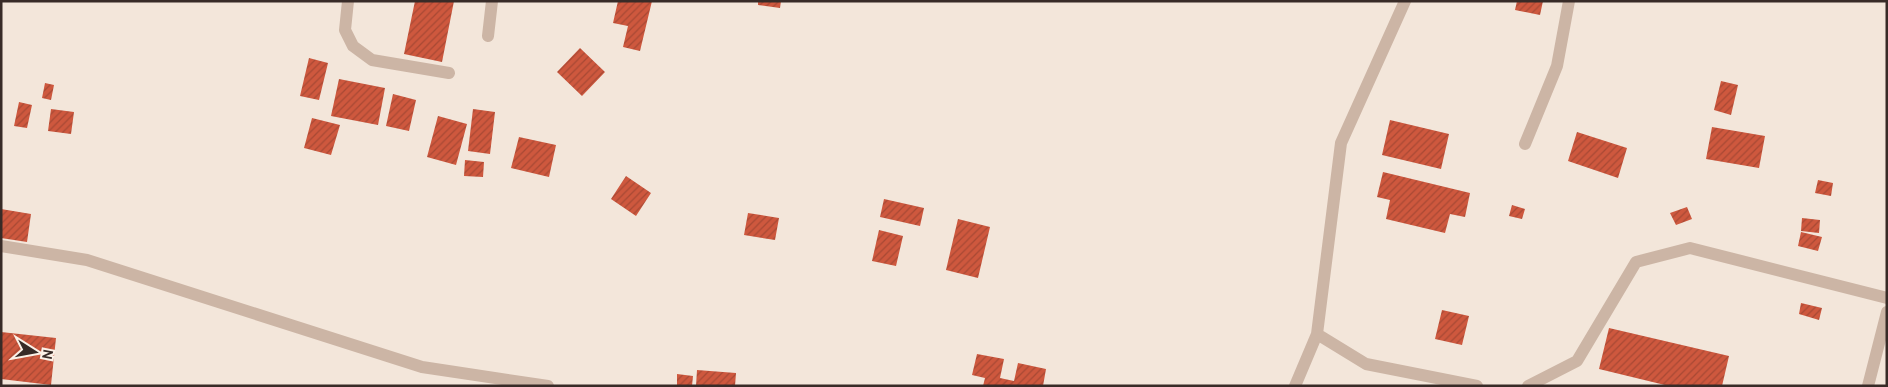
<svg xmlns="http://www.w3.org/2000/svg" width="1888" height="387" font-family="Overpass,sans-serif">
	<defs>
		<pattern id="building-hatch" width="6" height="6" patternUnits="userSpaceOnUse" patternTransform="scale(1.25)"><rect width="6" height="6" fill="#ce583e"/><path d="M-1 1l2-2M0 6l6-6M5 7l2-2" fill="none" stroke="#a84934"/></pattern>
	</defs>
	<rect width="100%" height="100%" fill="#f3e6da"/>
	<path fill="url(#building-hatch)" d="M 415,1 L 454,1 L 442,62 L 404,54 Z
		M 618,1 L 652,1 L 640,51 L 623,47 L 628,26 L 613,23 Z
		M 758,1 L 781,1 L 780,8 L 758,5 Z
		M 1517,1 L 1543,1 L 1540,15 L 1515,10 Z
		M 580,48 L 605,72 L 582,96 L 557,72 Z
		M 309,58 L 328,63 L 319,100 L 300,96 Z
		M 339,79 L 385,88 L 378,125 L 331,116 Z
		M 1721,81 L 1738,85 L 1731,115 L 1714,110 Z
		M 45,83 L 54,85 L 51,100 L 42,98 Z
		M 393,94 L 416,100 L 409,131 L 386,126 Z
		M 19,102 L 32,105 L 27,128 L 14,126 Z
		M 51,109 L 74,112 L 71,134 L 48,131 Z
		M 473,109 L 495,112 L 490,154 L 468,151 Z
		M 438,116 L 467,124 L 456,165 L 427,157 Z
		M 312,118 L 340,125 L 331,155 L 304,148 Z
		M 1390,120 L 1449,134 L 1441,169 L 1382,155 Z
		M 1712,127 L 1765,136 L 1759,168 L 1706,159 Z
		M 1577,132 L 1627,148 L 1618,178 L 1568,161 Z
		M 519,137 L 556,145 L 549,177 L 511,168 Z
		M 465,160 L 484,162 L 483,177 L 464,176 Z
		M 1383,172 L 1470,193 L 1465,217 L 1450,214 L 1445,233 L 1386,219 L 1390,200 L 1377,197 Z
		M 626,176 L 651,193 L 636,216 L 611,199 Z
		M 1818,180 L 1833,183 L 1831,196 L 1815,193 Z
		M 884,199 L 924,208 L 920,226 L 880,217 Z
		M 1512,205 L 1525,209 L 1522,219 L 1509,216 Z
		M 1687,207 L 1692,219 L 1676,225 L 1670,213 Z
		M 1,209 L 31,214 L 27,242 L 1,238 Z
		M 748,213 L 779,218 L 775,240 L 744,235 Z
		M 1802,218 L 1820,220 L 1819,233 L 1801,231 Z
		M 958,219 L 990,227 L 978,278 L 946,270 Z
		M 879,230 L 903,236 L 896,266 L 872,261 Z
		M 1801,232 L 1822,237 L 1818,251 L 1798,246 Z
		M 1801,303 L 1822,308 L 1819,320 L 1799,314 Z
		M 1442,310 L 1469,316 L 1462,345 L 1435,339 Z
		M 1609,328 L 1729,356 L 1722,386 L 1669,386 L 1599,369 Z
		M 1,332 L 56,338 L 51,385 L 1,379 Z
		M 977,354 L 1004,359 L 1000,378 L 1014,381 L 1018,363 L 1046,369 L 1043,386 L 983,386 L 985,378 L 972,375 Z
		M 697,370 L 736,373 L 735,386 L 696,386 Z
		M 677,374 L 693,376 L 692,386 L 677,386 Z"/>
	<g fill="none" stroke-linecap="round" stroke-linejoin="round">
		<path stroke="#ccb5a5" stroke-width="12" d="M 348,1 L 345,30 L 353,46 L 372,60 L 449,73
			M 488,36 L 492,1
			M 1525,144 L 1557,66 L 1569,1
			M 1,246 L 87,260 L 422,367 L 548,386
			M 1317,334 L 1366,364 L 1477,386
			M 1295,386 L 1317,334 L 1341,143 L 1405,1
			M 1528,386 L 1577,361 L 1636,262 L 1690,248 L 1887,298
			M 1868,386 L 1887,312"/>
	</g>
	<rect width="1888" height="387" fill="none" stroke="#382b27" stroke-width="5"/>
	<g transform="translate(35 352) rotate(101)" stroke="#fbf1e7" stroke-width="4" paint-order="stroke">
	<path d="M0-4L9 19L0 12L-9 19Z" fill="#382b27"/>
	<text y="-8" font-size="14" font-weight="bold" text-anchor="middle" fill="#382b27">N</text>
	</g>
</svg>
